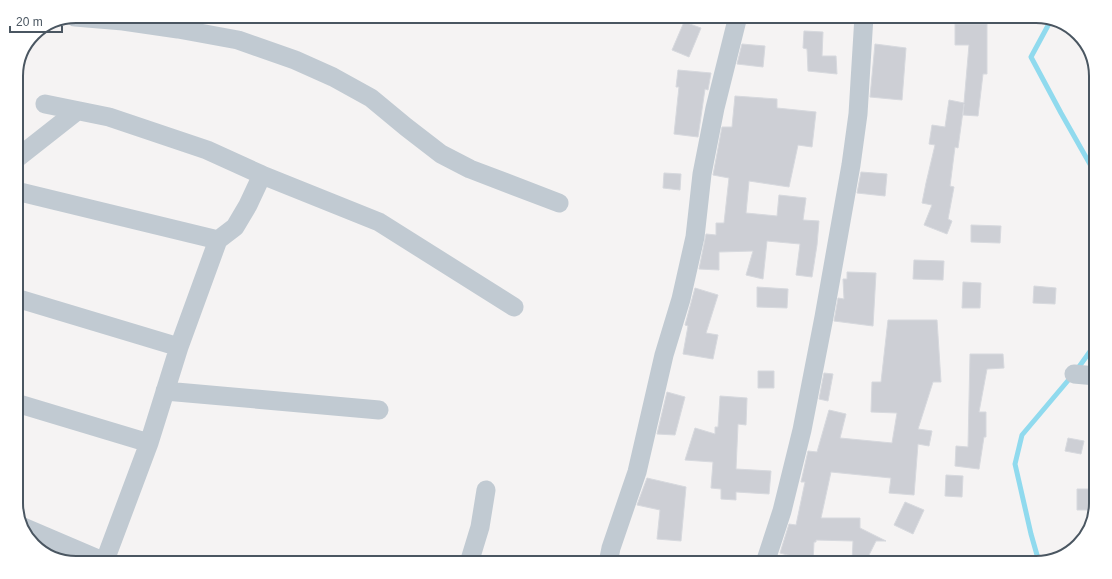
<svg xmlns="http://www.w3.org/2000/svg" width="1112" height="579" font-family="Helvetica,sans-serif">
	<rect width="100%" height="100%" fill="#f5f3f3"/>
	<g fill="none" stroke-linecap="round" stroke-linejoin="round">
		<path stroke="#90daee" stroke-width="5" d="M 1051,20 L 1031,57 L 1061,113 L 1091,166 L 1096,196
			M 1076,371 L 1096,343
			M 1039,562 L 1031,534 L 1015,464 L 1022,435 L 1071,377"/>
	</g>
	<path fill="#cdcfd5" stroke="#d7d9de" d="M 684,22 L 701,28 L 689,57 L 672,50 Z
		M 955,24 L 987,24 L 987,74 L 983,74 L 978,116 L 963,115 L 964,104 L 958,148 L 955,147 L 950,186 L 954,187 L 948,219 L 952,221 L 947,234 L 924,225 L 932,205 L 922,203 L 926,183 L 935,145 L 929,144 L 932,125 L 945,127 L 949,100 L 964,103 L 969,45 L 955,45 Z
		M 804,31 L 823,32 L 822,56 L 836,56 L 837,74 L 808,71 L 807,49 L 803,48 Z
		M 742,44 L 765,46 L 763,67 L 737,64 Z
		M 875,44 L 906,48 L 902,100 L 870,97 Z
		M 678,70 L 711,73 L 708,90 L 705,89 L 698,137 L 674,134 L 679,87 L 676,87 Z
		M 735,96 L 777,99 L 777,108 L 816,112 L 812,147 L 798,145 L 789,187 L 749,181 L 746,213 L 777,216 L 779,195 L 806,198 L 803,220 L 819,221 L 817,245 L 812,277 L 796,275 L 800,244 L 767,241 L 763,279 L 746,275 L 753,251 L 719,252 L 719,270 L 699,269 L 706,234 L 716,235 L 716,223 L 724,223 L 729,178 L 713,175 L 722,127 L 732,127 Z
		M 861,172 L 887,174 L 885,196 L 857,193 Z
		M 664,173 L 681,174 L 680,190 L 663,188 Z
		M 971,225 L 1001,226 L 1000,243 L 971,242 Z
		M 914,260 L 944,261 L 943,280 L 913,279 Z
		M 847,272 L 876,273 L 873,326 L 834,321 L 838,298 L 844,299 L 843,279 L 847,279 Z
		M 963,282 L 981,283 L 980,308 L 962,308 Z
		M 1034,286 L 1056,288 L 1055,304 L 1033,303 Z
		M 757,287 L 788,289 L 787,308 L 757,307 Z
		M 695,288 L 718,295 L 706,333 L 718,335 L 713,359 L 683,354 L 688,326 L 685,325 Z
		M 888,320 L 937,320 L 941,382 L 933,382 L 918,429 L 932,431 L 929,446 L 918,444 L 914,495 L 889,493 L 891,478 L 831,472 L 821,518 L 860,518 L 860,528 L 886,541 L 876,541 L 865,563 L 852,563 L 853,541 L 816,540 L 816,542 L 814,542 L 813,563 L 794,563 L 795,557 L 780,553 L 789,524 L 796,525 L 805,482 L 801,482 L 808,451 L 817,452 L 829,410 L 846,414 L 840,438 L 892,443 L 897,413 L 871,412 L 872,382 L 881,382 Z
		M 970,354 L 1003,354 L 1004,368 L 987,369 L 979,412 L 986,412 L 986,437 L 984,437 L 979,469 L 955,466 L 956,446 L 968,447 Z
		M 758,371 L 774,371 L 774,388 L 758,388 Z
		M 824,373 L 833,374 L 828,401 L 819,399 Z
		M 667,392 L 685,397 L 675,435 L 657,434 Z
		M 720,396 L 747,398 L 746,425 L 738,424 L 736,469 L 771,471 L 769,494 L 736,492 L 736,500 L 721,499 L 721,489 L 711,488 L 713,462 L 685,460 L 695,428 L 715,434 L 715,427 L 718,427 Z
		M 1068,438 L 1084,441 L 1081,454 L 1065,451 Z
		M 946,475 L 963,476 L 962,497 L 945,496 Z
		M 647,478 L 686,487 L 681,541 L 657,539 L 660,510 L 637,505 Z
		M 1077,489 L 1095,489 L 1094,510 L 1077,510 Z
		M 905,502 L 924,510 L 913,534 L 894,525 Z"/>
	<g fill="none" stroke-linecap="round" stroke-linejoin="round">
		<path stroke="#c1cad2" stroke-width="19" d="M 75,17 L 123,21 L 178,29 L 238,40 L 295,60 L 333,77 L 371,98 L 406,127 L 441,154 L 470,169 L 559,203
			M 45,104 L 109,117 L 207,150 L 262,175 L 379,222 L 514,307
			M 16,159 L 77,111
			M 16,191 L 218,240
			M 16,298 L 179,347
			M 1074,374 L 1096,376
			M 165,391 L 379,410
			M 16,403 L 149,443
			M 23,527 L 105,562
			M 104,563 L 149,443 L 179,347 L 218,240 L 235,227 L 248,205 L 262,175
			M 469,563 L 480,527 L 486,490
			M 608,563 L 611,548 L 637,472 L 664,355 L 681,299 L 695,237 L 702,174 L 715,108 L 738,16
			M 765,563 L 782,511 L 802,430 L 824,317 L 851,165 L 858,114 L 864,16"/>
	</g>
	<path d="M0 0H1112V579H0ZM76 23H1036A53 53 0 0 1 1089 76V503A53 53 0 0 1 1036 556H76A53 53 0 0 1 23 503V76A53 53 0 0 1 76 23Z" fill="#fff" fill-rule="evenodd"/>
	<path fill="none" stroke="#4a5661" stroke-width="2" d="M76 23H1036A53 53 0 0 1 1089 76V503A53 53 0 0 1 1036 556H76A53 53 0 0 1 23 503V76A53 53 0 0 1 76 23Z"/>
	<path d="M10 26v6h52v-6" fill="none" stroke="#4a5661" stroke-width="2"/>
	<text x="16" y="26" font-size="12" fill="#4a5661" stroke="#ffffff" stroke-width="3" paint-order="stroke">20 m</text>
</svg>
